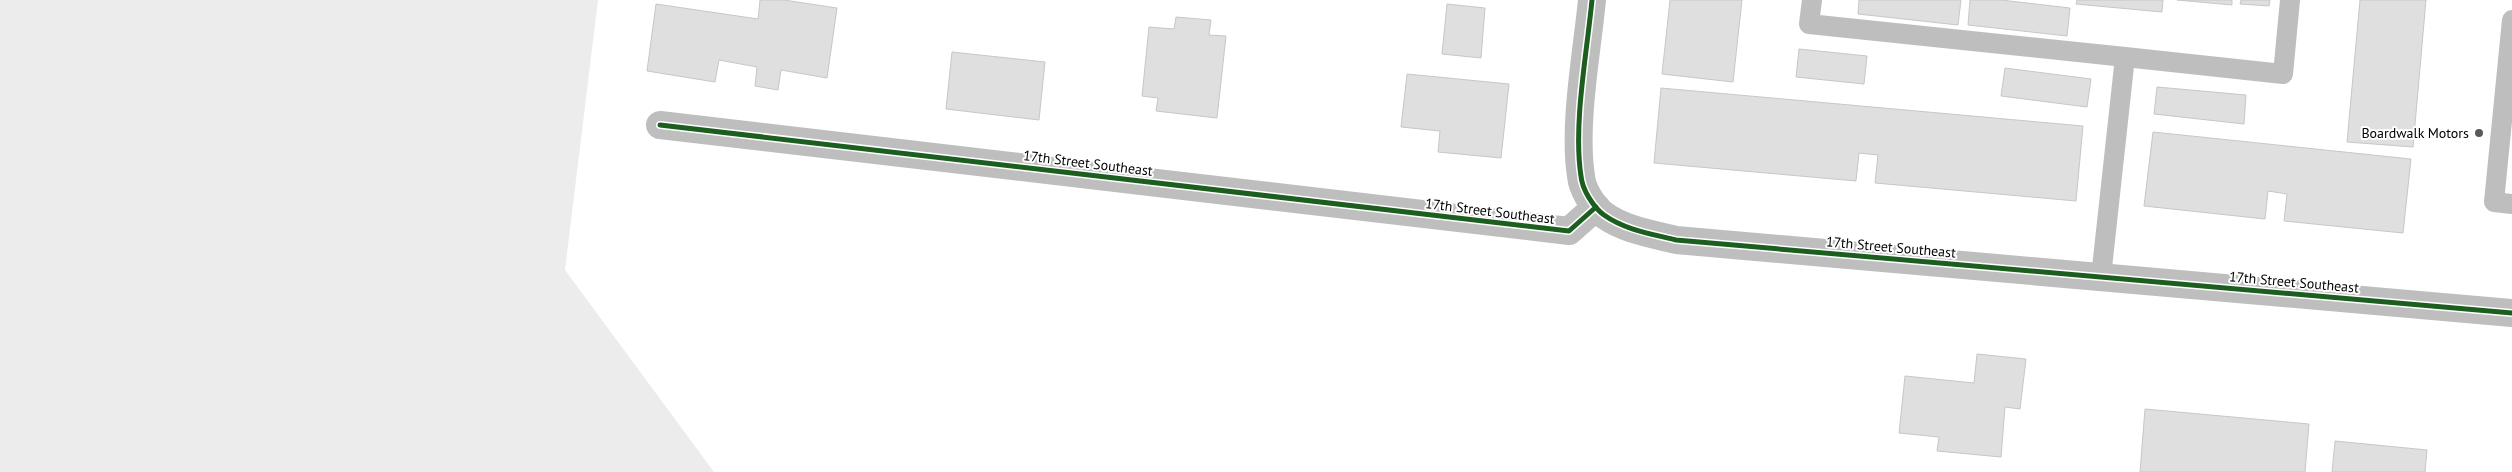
<svg xmlns="http://www.w3.org/2000/svg" width="2512" height="472" font-family="'PT Sans',sans-serif">
	<rect width="100%" height="100%" fill="#fff"/>
	<path fill="#ececec" d="M 0,0 L 598,0 L 565,270 L 714,472 L 0,472 Z"/>
	<path fill="#dfdfdf" stroke="#c7c7c7" d="M 760,0 L 784,0 L 837,8 L 827,78 L 781,70 L 778,90 L 755,86 L 757,67 L 719,60 L 715,82 L 647,71 L 656,4 L 758,19 Z
		M 1670,0 L 1742,0 L 1733,82 L 1662,74 Z
		M 1859,0 L 1961,0 L 1958,25 L 1858,14 Z
		M 1970,0 L 2001,0 L 2070,8 L 2067,36 L 1968,25 Z
		M 2077,0 L 2163,0 L 2162,12 L 2076,4 Z
		M 2177,0 L 2232,0 L 2232,5 Z
		M 2241,0 L 2270,0 L 2269,6 L 2240,4 Z
		M 2360,0 L 2426,0 L 2413,147 L 2347,142 Z
		M 1447,4 L 1485,8 L 1481,58 L 1442,54 Z
		M 1176,17 L 1211,20 L 1209,35 L 1226,36 L 1217,118 L 1156,111 L 1158,98 L 1142,96 L 1149,27 L 1174,29 Z
		M 1799,49 L 1867,56 L 1864,84 L 1796,77 Z
		M 952,52 L 1045,62 L 1039,120 L 946,109 Z
		M 2005,68 L 2091,79 L 2087,107 L 2001,96 Z
		M 1407,74 L 1509,84 L 1501,158 L 1438,152 L 1440,131 L 1401,127 Z
		M 2157,87 L 2246,95 L 2244,124 L 2154,114 Z
		M 1661,88 L 2083,126 L 2076,201 L 1875,183 L 1878,155 L 1859,153 L 1856,181 L 1654,163 Z
		M 2153,132 L 2411,159 L 2403,233 L 2284,221 L 2287,194 L 2268,191 L 2265,219 L 2144,206 Z
		M 1977,354 L 2026,359 L 2020,409 L 2005,407 L 2001,457 L 1937,451 L 1939,437 L 1899,433 L 1905,376 L 1974,383 Z
		M 2145,409 L 2309,424 L 2305,472 L 2140,472 Z
		M 2335,441 L 2427,450 L 2425,472 L 2332,472 Z"/>
	<g fill="none" stroke-linecap="round" stroke-linejoin="round">
		<path stroke="#bebebe" stroke-width="20" d="M 1812,0 L 1809,24 L 2125,57
			M 2512,20 L 2494,202 L 2512,204
			M 2101,277 L 2125,57 L 2283,74 L 2290,0"/>
		<path stroke="#bebebe" stroke-width="28" d="M 660,125 L 1569,231 L 1596,207"/>
		<path stroke="#bebebe" stroke-width="28" d="M 1592,0 C 1587,52 1573,125 1581,176 C 1582,189 1593,207 1604,215 C 1625,230 1652,234 1676,240 L 2512,313"/>
		<defs>
			<path id="cycleway" d="M 1592,0 C 1587,52 1573,125 1581,176 C 1582,189 1593,207 1604,215 C 1625,230 1652,234 1676,240 L 2512,313
				M 660,125 L 1569,231 L 1596,207"/>
		</defs>
		<use href="#cycleway" stroke="#fff" stroke-width="8"/>
		<use href="#cycleway" stroke="#1b5e20" stroke-width="5"/>
	</g>
	<circle fill="#595959" stroke="#fff" stroke-width="2" cx="2479" cy="133" r="5"/>
	<g text-anchor="middle" dominant-baseline="central" stroke-width="4" stroke-linejoin="round" paint-order="stroke">
		<g font-size="14" fill="#000" stroke="#fff" text-anchor="end">
			<text x="2469" y="133">Boardwalk Motors</text>
		</g>
		<g font-size="14" fill="#000" stroke="#fff">
			<text transform="translate(1088 163) rotate(7)">17th Street Southeast</text>
			<text transform="translate(1490 211) rotate(7)">17th Street Southeast</text>
			<text transform="translate(1891 247) rotate(5)">17th Street Southeast</text>
			<text transform="translate(2294 282) rotate(5)">17th Street Southeast</text>
		</g>
	</g>
</svg>
